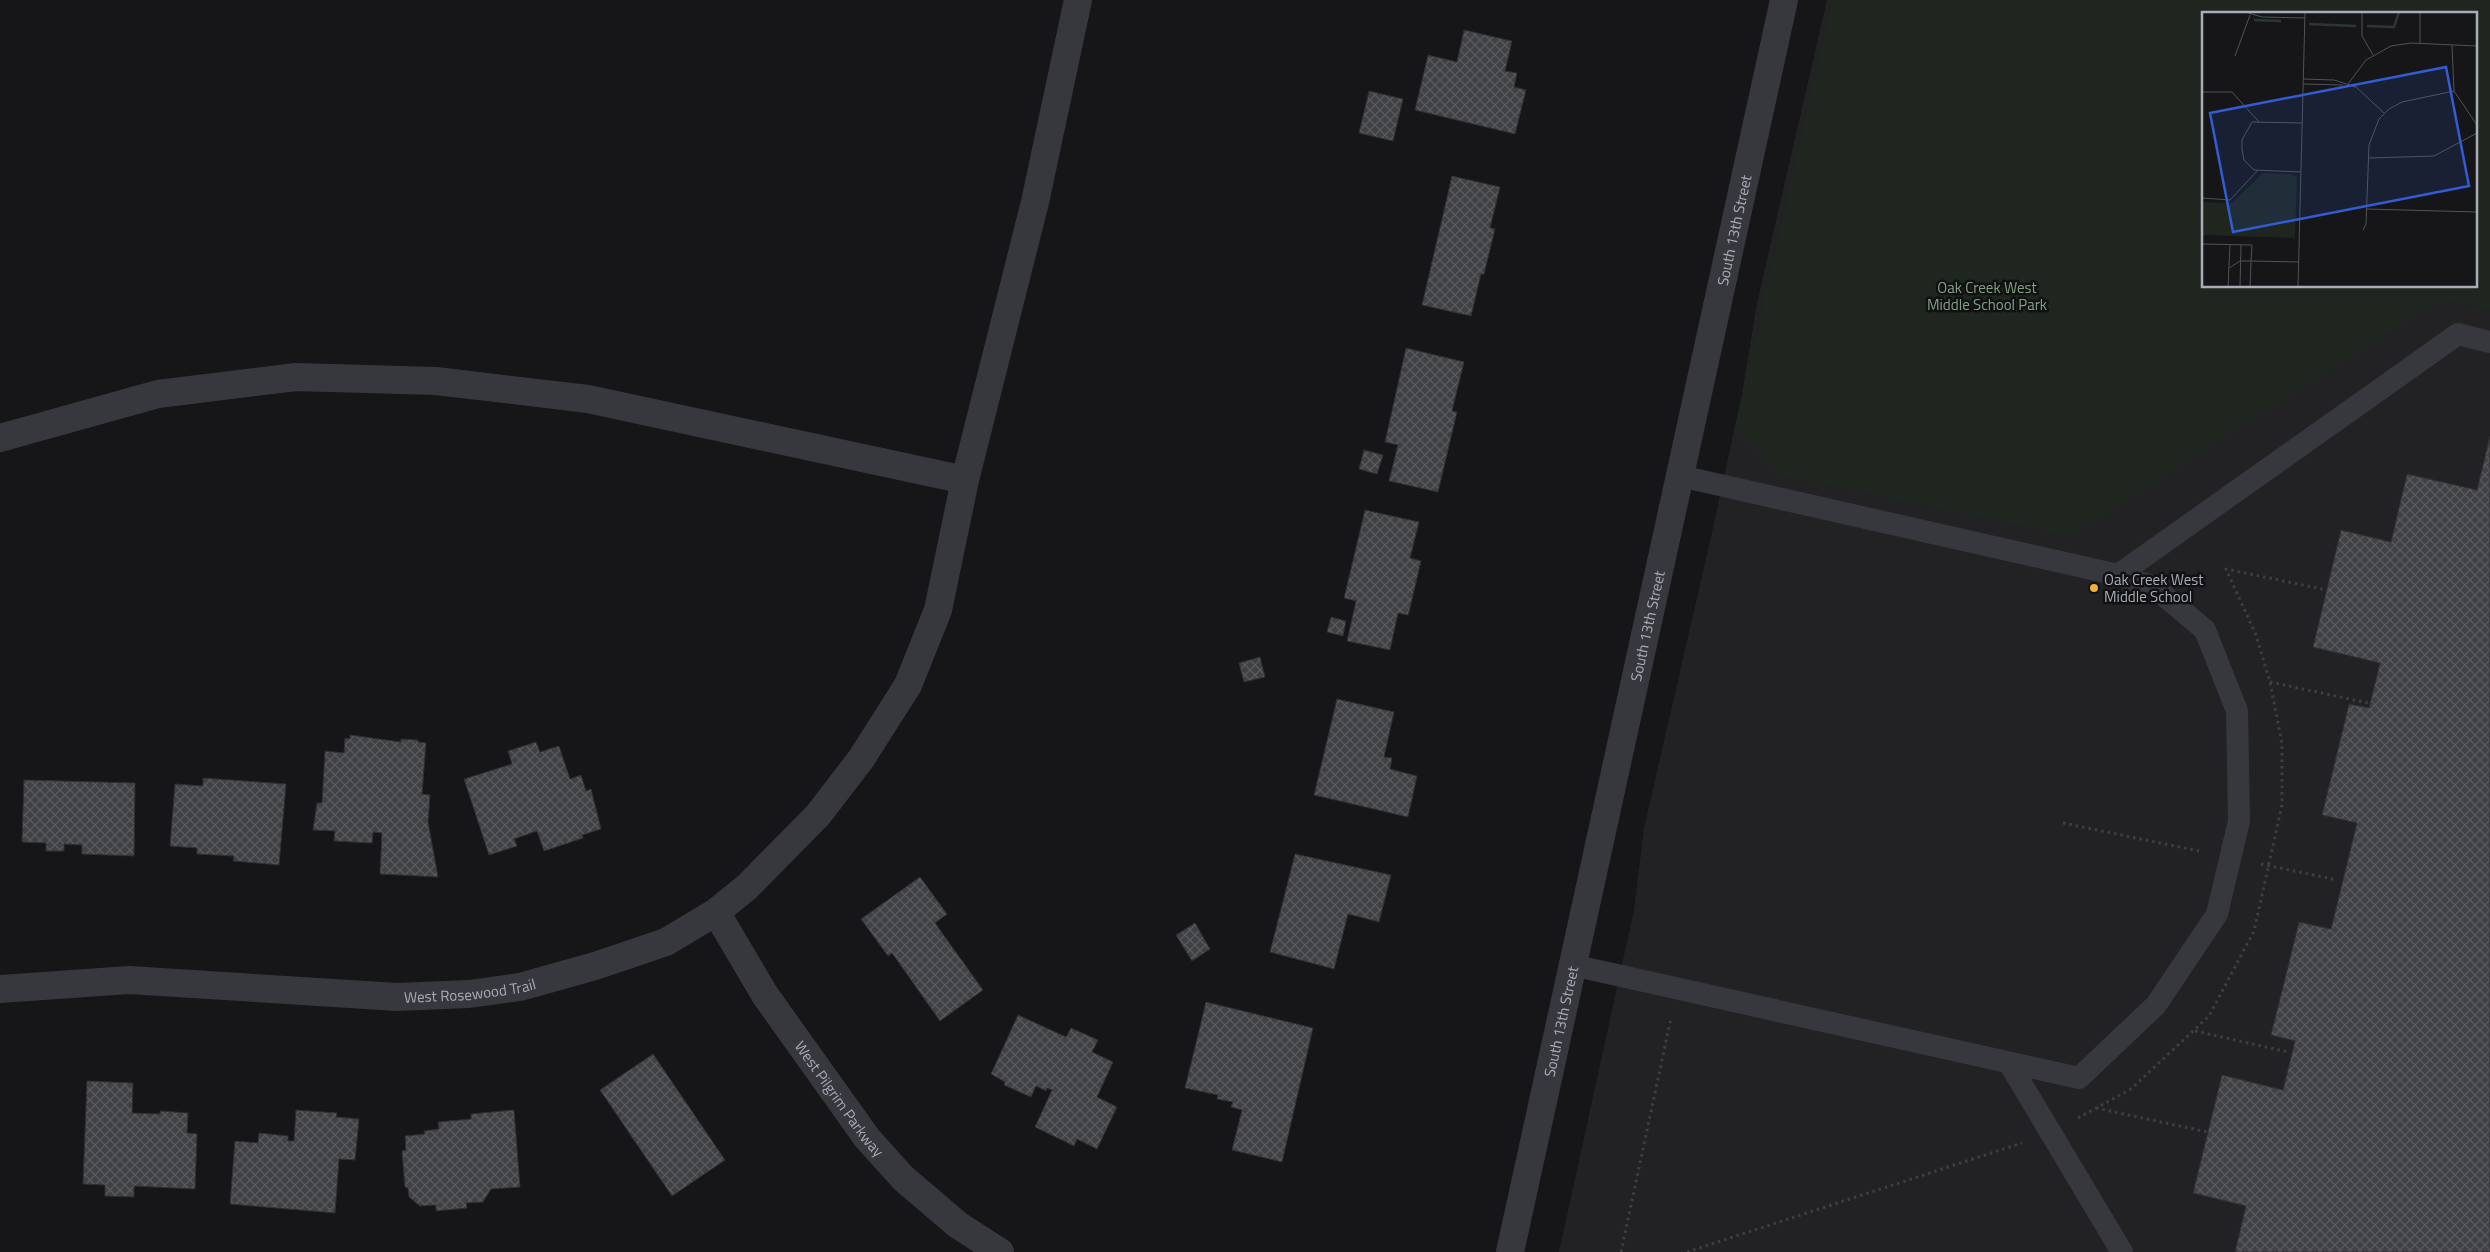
<svg xmlns="http://www.w3.org/2000/svg" width="2490" height="1252" font-family="'Titillium Web',sans-serif">
	<defs>
		<pattern id="building-cross-hatch" width="8" height="8" patternUnits="userSpaceOnUse" patternTransform="scale(1.25)"><rect width="8" height="8" fill="#404145"/><path d="M0 0l8 8M0 8l8-8" fill="none" stroke="#595a5e"/></pattern>
	</defs>
	<rect width="100%" height="100%" fill="#161618"/>
	<path fill="#222225" fill-rule="evenodd" d="M 1827,0 L 2490,0 L 2490,1252 L 1559,1252 L 1634,910 L 1644,828 L 1711,537 L 1742,394 L 1757,303 ZM 2204,14 L 2476,14 L 2476,286 L 2204,286 Z"/>
	<path fill="#1e261f" fill-rule="evenodd" d="M 1832,0 L 2490,0 L 2490,310 L 2441,299 L 2070,536 L 1780,475 L 1735,427 ZM 2204,14 L 2476,14 L 2476,286 L 2204,286 Z"/>
	<path fill="url(#building-cross-hatch)" stroke="#303034" d="M 1464,30 L 1512,41 L 1505,71 L 1517,73 L 1514,87 L 1526,90 L 1515,134 L 1415,110 L 1428,55 L 1457,62 Z
		M 1369,91 L 1403,99 L 1393,141 L 1359,133 Z
		M 1452,176 L 1500,187 L 1490,228 L 1495,229 L 1484,274 L 1481,274 L 1471,316 L 1422,305 Z
		M 1406,348 L 1464,362 L 1452,411 L 1457,412 L 1438,492 L 1389,481 L 1398,445 L 1385,442 Z
		M 2490,436 L 2490,1252 L 2235,1252 L 2246,1206 L 2193,1193 L 2222,1075 L 2283,1090 L 2295,1041 L 2271,1035 L 2299,922 L 2331,929 L 2357,823 L 2322,815 L 2349,704 L 2369,708 L 2380,663 L 2313,647 L 2341,530 L 2391,542 L 2407,474 L 2477,490 Z
		M 1364,450 L 1383,455 L 1377,474 L 1359,469 Z
		M 1365,510 L 1419,522 L 1410,558 L 1421,561 L 1409,612 L 1408,615 L 1398,613 L 1390,650 L 1347,641 L 1356,601 L 1344,598 Z
		M 1331,617 L 1346,621 L 1343,636 L 1327,632 Z
		M 1260,657 L 1265,677 L 1244,682 L 1239,663 Z
		M 1337,699 L 1394,712 L 1384,757 L 1392,758 L 1390,769 L 1417,776 L 1408,817 L 1314,795 Z
		M 350,735 L 401,742 L 401,739 L 418,740 L 418,742 L 426,743 L 422,794 L 430,795 L 428,822 L 438,877 L 380,874 L 382,833 L 373,832 L 372,843 L 334,841 L 335,831 L 313,830 L 317,803 L 322,803 L 325,751 L 344,753 L 345,738 L 350,739 Z
		M 536,742 L 540,752 L 559,746 L 570,779 L 581,775 L 586,791 L 591,789 L 601,829 L 582,835 L 583,838 L 544,851 L 537,831 L 514,839 L 517,846 L 489,855 L 464,779 L 512,764 L 508,751 Z
		M 203,778 L 286,784 L 279,865 L 233,861 L 234,856 L 197,854 L 197,848 L 170,846 L 175,784 L 203,786 Z
		M 24,780 L 135,783 L 134,856 L 82,854 L 82,845 L 64,844 L 64,851 L 46,851 L 46,843 L 22,842 Z
		M 1295,854 L 1391,875 L 1379,922 L 1348,914 L 1334,969 L 1270,952 Z
		M 920,877 L 947,914 L 935,923 L 983,990 L 940,1021 L 892,953 L 888,956 L 861,919 Z
		M 1195,923 L 1210,949 L 1192,961 L 1176,935 Z
		M 1206,1002 L 1313,1028 L 1282,1162 L 1232,1150 L 1242,1110 L 1231,1107 L 1233,1102 L 1217,1099 L 1218,1095 L 1185,1088 Z
		M 1018,1015 L 1066,1037 L 1071,1028 L 1098,1040 L 1092,1052 L 1113,1062 L 1097,1097 L 1117,1107 L 1097,1149 L 1077,1139 L 1074,1146 L 1035,1127 L 1052,1090 L 1047,1088 L 1046,1091 L 1036,1086 L 1031,1097 L 1004,1085 L 1005,1082 L 991,1074 Z
		M 653,1054 L 725,1160 L 672,1196 L 600,1090 Z
		M 87,1081 L 133,1083 L 132,1113 L 160,1114 L 160,1111 L 188,1113 L 187,1133 L 197,1134 L 195,1189 L 134,1186 L 134,1197 L 105,1196 L 105,1185 L 83,1184 Z
		M 296,1110 L 337,1113 L 336,1117 L 359,1119 L 355,1160 L 339,1159 L 335,1213 L 230,1204 L 235,1141 L 258,1143 L 259,1133 L 288,1136 L 288,1141 L 294,1141 Z
		M 514,1110 L 520,1187 L 491,1189 L 483,1202 L 466,1203 L 467,1208 L 436,1211 L 436,1205 L 420,1206 L 409,1197 L 408,1188 L 405,1187 L 402,1151 L 406,1150 L 405,1136 L 425,1134 L 424,1131 L 439,1129 L 438,1122 L 471,1119 L 471,1114 Z"/>
	<g fill="none" stroke-linecap="round" stroke-linejoin="round">
		<path stroke="#3d3f44" stroke-width="3" stroke-dasharray="2.5 4" stroke-linecap="butt" d="M 2270,682 L 2373,704
			M 2063,823 L 2199,851
			M 2261,864 L 2337,880
			M 2195,1031 L 2288,1052
			M 2096,1108 L 2212,1133
			M 2078,1118 L 2131,1089 L 2209,1016 L 2254,931 L 2282,805 L 2282,743 L 2270,682 L 2256,635 L 2226,569 L 2327,590
			M 1621,1252 L 1671,1018
			M 1687,1252 L 2022,1143"/>
		<path stroke="#37383d" stroke-width="22" d="M 2118,575 L 2458,334 L 2490,342
			M 1572,965 L 2079,1078 L 2156,1005 L 2217,914 L 2239,821 L 2237,711 L 2205,630 L 2154,587 L 2118,575 L 1680,476
			M 2009,1063 L 2122,1252"/>
		<g stroke="#37383d" stroke-width="28">
			<path d="M 0,438 L 158,394 L 296,377 L 436,381 L 588,399 L 965,480"/>
			<path id="s1" d="M 716,912 L 765,995 L 867,1138 L 903,1178 L 958,1225 L 1000,1252"/>
			<path id="s2" d="M 0,989 L 129,980 L 397,997 L 469,994 L 520,987 L 595,966 L 666,942 L 716,912 L 747,887 L 818,815 L 861,759 L 908,685 L 938,610 L 965,480 L 1035,202 L 1078,0"/>
		</g>
		<path stroke="#37383d" stroke-width="28" id="s3" d="M 1510,1252 L 1784,0"/>
	</g>
	<circle fill="#f2b134" stroke="#111113" stroke-width="2" cx="2094" cy="588" r="5"/>
	<g text-anchor="middle" dominant-baseline="central" stroke-width="5" stroke-linejoin="round" paint-order="stroke">
		<g font-size="15" fill="#a8adb8" stroke="#111113">
			<text stroke="none"><textPath href="#s3" startOffset="1046">South 13th Street</textPath></text>
			<text stroke="none"><textPath href="#s3" startOffset="641">South 13th Street</textPath></text>
			<text stroke="none"><textPath href="#s2" startOffset="471">West Rosewood Trail</textPath></text>
			<text stroke="none"><textPath href="#s3" startOffset="236">South 13th Street</textPath></text>
			<text stroke="none"><textPath href="#s1" startOffset="224">West Pilgrim Parkway</textPath></text>
		</g>
		<g font-size="15" fill="#7fa381" stroke="#111113">
			<text x="1987" y="287">Oak Creek West<tspan x="1987" dy="17">Middle School Park</tspan></text>
		</g>
		<g font-size="15" fill="#a8adb8" stroke="#111113" text-anchor="start">
			<text x="2104" y="579">Oak Creek West<tspan x="2104" dy="17">Middle School</tspan></text>
		</g>
	</g>
	<g transform="translate(2202 12)">
		<rect width="275" height="275" fill="#161618"/>
		<path d="M 61,161 L 89,162 L 95,165 L 93,226 L 0,223 L 0,190 L 30,191 Z" fill="#1e261f"/>
		<path fill="none" stroke="#2c353c" stroke-width="2.5" d="M 52,8 L 79,9M 107,12 L 154,14M 165,14 L 192,15 L 197,0"/>
		<path fill="none" stroke="#505258" stroke-width="1" d="M 43,0 L 60,5 L 103,6M 160,0 L 160,24 L 171,43M 218,31 L 218,0M 250,33 L 252,79 L 275,113M 33,44 L 48,3M 101,67 L 132,68 L 154,75 L 182,101M 101,72 L 141,73M 146,72 L 164,48 L 189,34 L 209,31 L 275,34M 0,80 L 30,80 L 57,110M 167,146 L 232,144 L 275,121M 99,160 L 52,158 L 42,148 L 40,137 L 40,128 L 50,110 L 100,111M 0,186 L 28,188 L 56,158M 165,197 L 275,200M 161,218 L 164,212 L 167,133 L 177,107 L 187,97 L 200,90 L 252,79M 0,232 L 50,233 L 49,249 L 97,250M 27,256 L 38,249 L 49,249 L 48,275M 26,275 L 28,233M 38,275 L 39,233M 96,275 L 103,0"/>
		<path fill="#325cd3" fill-opacity="0.15" stroke="#325cd3" stroke-width="2.5" d="M 244,55 L 267,174 L 31,220 L 8,101 Z"/>
		<rect width="275" height="275" fill="none" stroke="#a8adb8" stroke-width="2.5"/>
	</g>
</svg>
